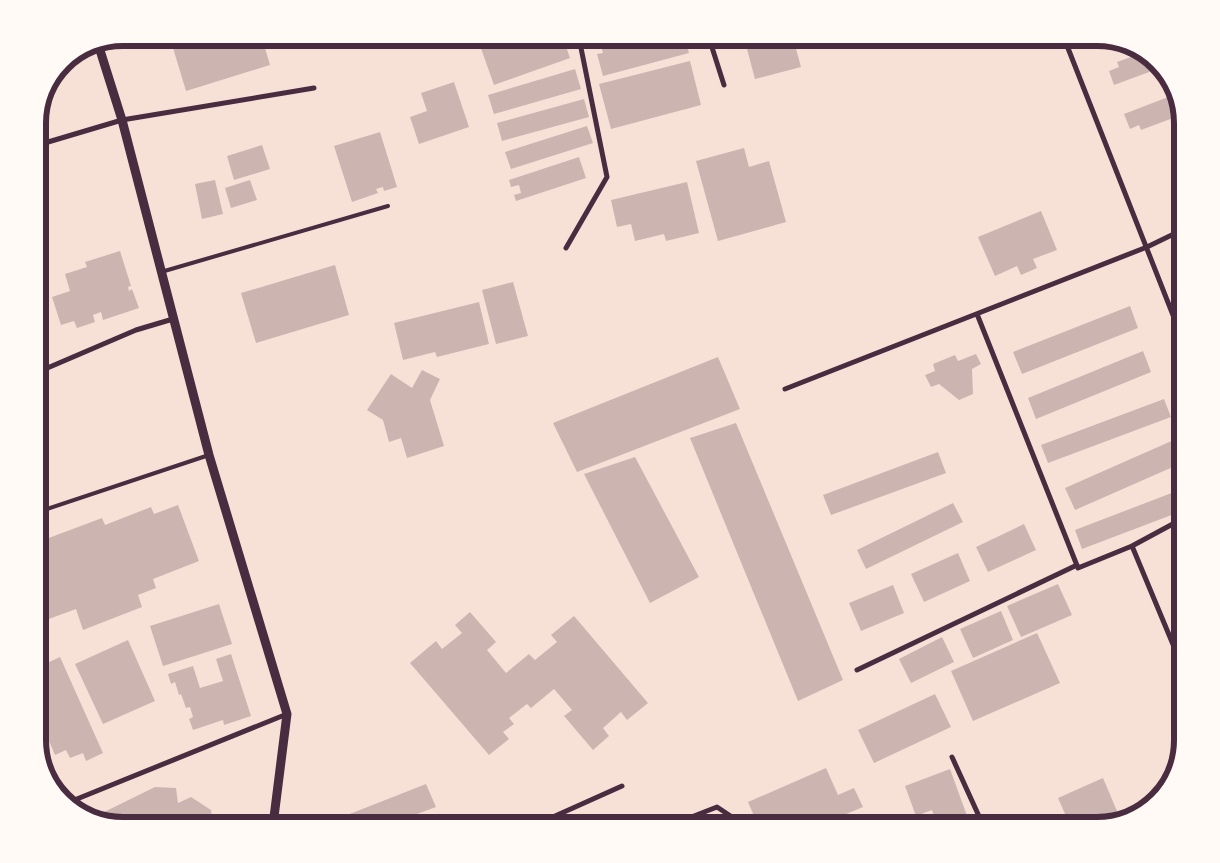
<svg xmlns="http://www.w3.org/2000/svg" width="1220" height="863" font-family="'IBM Plex Sans',sans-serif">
	<rect width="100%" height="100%" fill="#f7e1d7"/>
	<path fill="#ccb4b1" d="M 170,38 L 262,38 L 270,65 L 186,91 Z
		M 486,38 L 563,38 L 570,58 L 494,85 L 478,40 Z
		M 608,38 L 685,38 L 689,53 L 603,76 L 597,54 L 603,53 L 599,40 Z
		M 744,38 L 793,38 L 801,67 L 755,79 Z
		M 1142,53 L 1149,55 L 1160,68 L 1114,85 L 1109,71 L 1119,67 L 1117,62 Z
		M 690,61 L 701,105 L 611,129 L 599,84 Z
		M 575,69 L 581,89 L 494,114 L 488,95 Z
		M 454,82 L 469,127 L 419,144 L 410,117 L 427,111 L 421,93 Z
		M 1176,94 L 1181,115 L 1141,130 L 1139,125 L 1130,129 L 1124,114 Z
		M 584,99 L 589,117 L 502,141 L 497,123 Z
		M 587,126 L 593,143 L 511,169 L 505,152 Z
		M 380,132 L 397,187 L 384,191 L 383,187 L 376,189 L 378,193 L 352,202 L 334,146 Z
		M 262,145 L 270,169 L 234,180 L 227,156 Z
		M 744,148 L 749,167 L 769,161 L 786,222 L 718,241 L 696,161 Z
		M 579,157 L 586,178 L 516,201 L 514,195 L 521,193 L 519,185 L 511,187 L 509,180 Z
		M 215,180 L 223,214 L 202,219 L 195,184 Z
		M 250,180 L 257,200 L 231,208 L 225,188 Z
		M 687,182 L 699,233 L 666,241 L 664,234 L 635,241 L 631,224 L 617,227 L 611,200 Z
		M 1041,211 L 1057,250 L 1033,259 L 1037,268 L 1021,275 L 1017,266 L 995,276 L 978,237 Z
		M 120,251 L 131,286 L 128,287 L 129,291 L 132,289 L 139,308 L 103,320 L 101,312 L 93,315 L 95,322 L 77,328 L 74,321 L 61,325 L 52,297 L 70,291 L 65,274 L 87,267 L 85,262 Z
		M 335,265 L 349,315 L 256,343 L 241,293 Z
		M 513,282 L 528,336 L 496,344 L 482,290 Z
		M 479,302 L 489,344 L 437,357 L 435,352 L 403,360 L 394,323 Z
		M 1130,306 L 1138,328 L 1022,374 L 1013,352 Z
		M 1143,351 L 1151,372 L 1036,419 L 1028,398 Z
		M 976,354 L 981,364 L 972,369 L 973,394 L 959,400 L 939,384 L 931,387 L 925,375 L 935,371 L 933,364 L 955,355 L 958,361 Z
		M 718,357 L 740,409 L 577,472 L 553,423 Z
		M 422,370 L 440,379 L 430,400 L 444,446 L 407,458 L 401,438 L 389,442 L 383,420 L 367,410 L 391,374 L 412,388 Z
		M 1164,399 L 1171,417 L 1048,463 L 1041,445 Z
		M 736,423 L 843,680 L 798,701 L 690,438 Z
		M 1176,439 L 1182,453 L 1182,463 L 1075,510 L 1065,488 Z
		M 938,452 L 946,473 L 831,515 L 823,495 Z
		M 635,457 L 699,577 L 650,603 L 584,474 Z
		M 1182,489 L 1182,511 L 1082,549 L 1075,530 Z
		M 953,503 L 963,522 L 866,569 L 857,550 Z
		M 178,505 L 199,561 L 153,579 L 156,588 L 138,595 L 142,607 L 83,630 L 76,609 L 38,623 L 38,542 L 102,518 L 105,525 L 151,507 L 154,514 Z
		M 1024,524 L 1036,550 L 988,572 L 976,547 Z
		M 958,553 L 970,581 L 924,602 L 911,574 Z
		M 1058,584 L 1072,615 L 1021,637 L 1007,606 Z
		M 893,585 L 904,613 L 861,631 L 849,603 Z
		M 219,604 L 232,644 L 163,666 L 150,626 Z
		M 1001,611 L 1013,640 L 973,658 L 960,629 Z
		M 470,612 L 496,642 L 487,650 L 506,673 L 529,654 L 535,660 L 557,642 L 551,635 L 574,616 L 648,703 L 627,720 L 621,712 L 603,728 L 609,736 L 593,750 L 564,716 L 572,710 L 554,689 L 531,708 L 527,704 L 509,718 L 514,724 L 503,732 L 509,739 L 489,755 L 410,663 L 436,641 L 442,649 L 462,633 L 455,625 Z
		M 1037,633 L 1060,683 L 973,721 L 951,671 Z
		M 942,637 L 954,662 L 911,683 L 899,659 Z
		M 128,640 L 155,701 L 103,724 L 75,664 Z
		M 231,654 L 251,716 L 224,725 L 223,720 L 193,730 L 189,719 L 193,717 L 190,707 L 186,708 L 181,694 L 179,695 L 175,682 L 171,684 L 168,674 L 193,666 L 200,688 L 223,681 L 216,659 Z
		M 60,657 L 103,753 L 86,761 L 83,753 L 70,758 L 66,750 L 55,755 L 38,715 L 38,667 Z
		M 935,694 L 951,727 L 874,763 L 858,730 Z
		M 826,768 L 838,795 L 854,788 L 863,807 L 820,825 L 758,825 L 748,802 Z
		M 950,769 L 970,824 L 967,825 L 937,825 L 932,810 L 916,816 L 905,786 Z
		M 1103,778 L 1117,811 L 1092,822 L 1093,825 L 1070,825 L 1058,798 Z
		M 426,784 L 436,807 L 417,814 L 419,819 L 403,825 L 345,825 L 342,817 Z
		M 155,787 L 176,788 L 178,803 L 191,797 L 211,810 L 213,825 L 123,825 L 96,816 Z"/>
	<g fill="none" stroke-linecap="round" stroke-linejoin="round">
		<path stroke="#4a2c40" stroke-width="4" d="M 161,272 L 388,206
			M 38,512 L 209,455"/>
		<path stroke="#4a2c40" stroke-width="5" d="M 709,38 L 724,85
			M 1064,38 L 1182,338
			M 38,145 L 122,120 L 314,88
			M 566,248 L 607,177 L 579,38
			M 977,314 L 1078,568 L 1132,546
			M 38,372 L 136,330 L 173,319
			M 785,389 L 1147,247 L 1182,230
			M 1182,519 L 1132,546 L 1182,666
			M 857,670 L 1077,565
			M 952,757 L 983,825
			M 67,803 L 287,714
			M 535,825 L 622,786
			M 671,825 L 717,807 L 732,817 L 736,825"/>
		<path stroke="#4a2c40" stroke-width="9" d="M 99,47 L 122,120 L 209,455 L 287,714 L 273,825"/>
	</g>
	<path d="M0 0H1220V863H0ZM123 46H1097A77 77 0 0 1 1174 123V740A77 77 0 0 1 1097 817H123A77 77 0 0 1 46 740V123A77 77 0 0 1 123 46Z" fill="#fffaf5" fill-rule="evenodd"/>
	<path fill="none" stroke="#4a2c40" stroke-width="6" d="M123 46H1097A77 77 0 0 1 1174 123V740A77 77 0 0 1 1097 817H123A77 77 0 0 1 46 740V123A77 77 0 0 1 123 46Z"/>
</svg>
